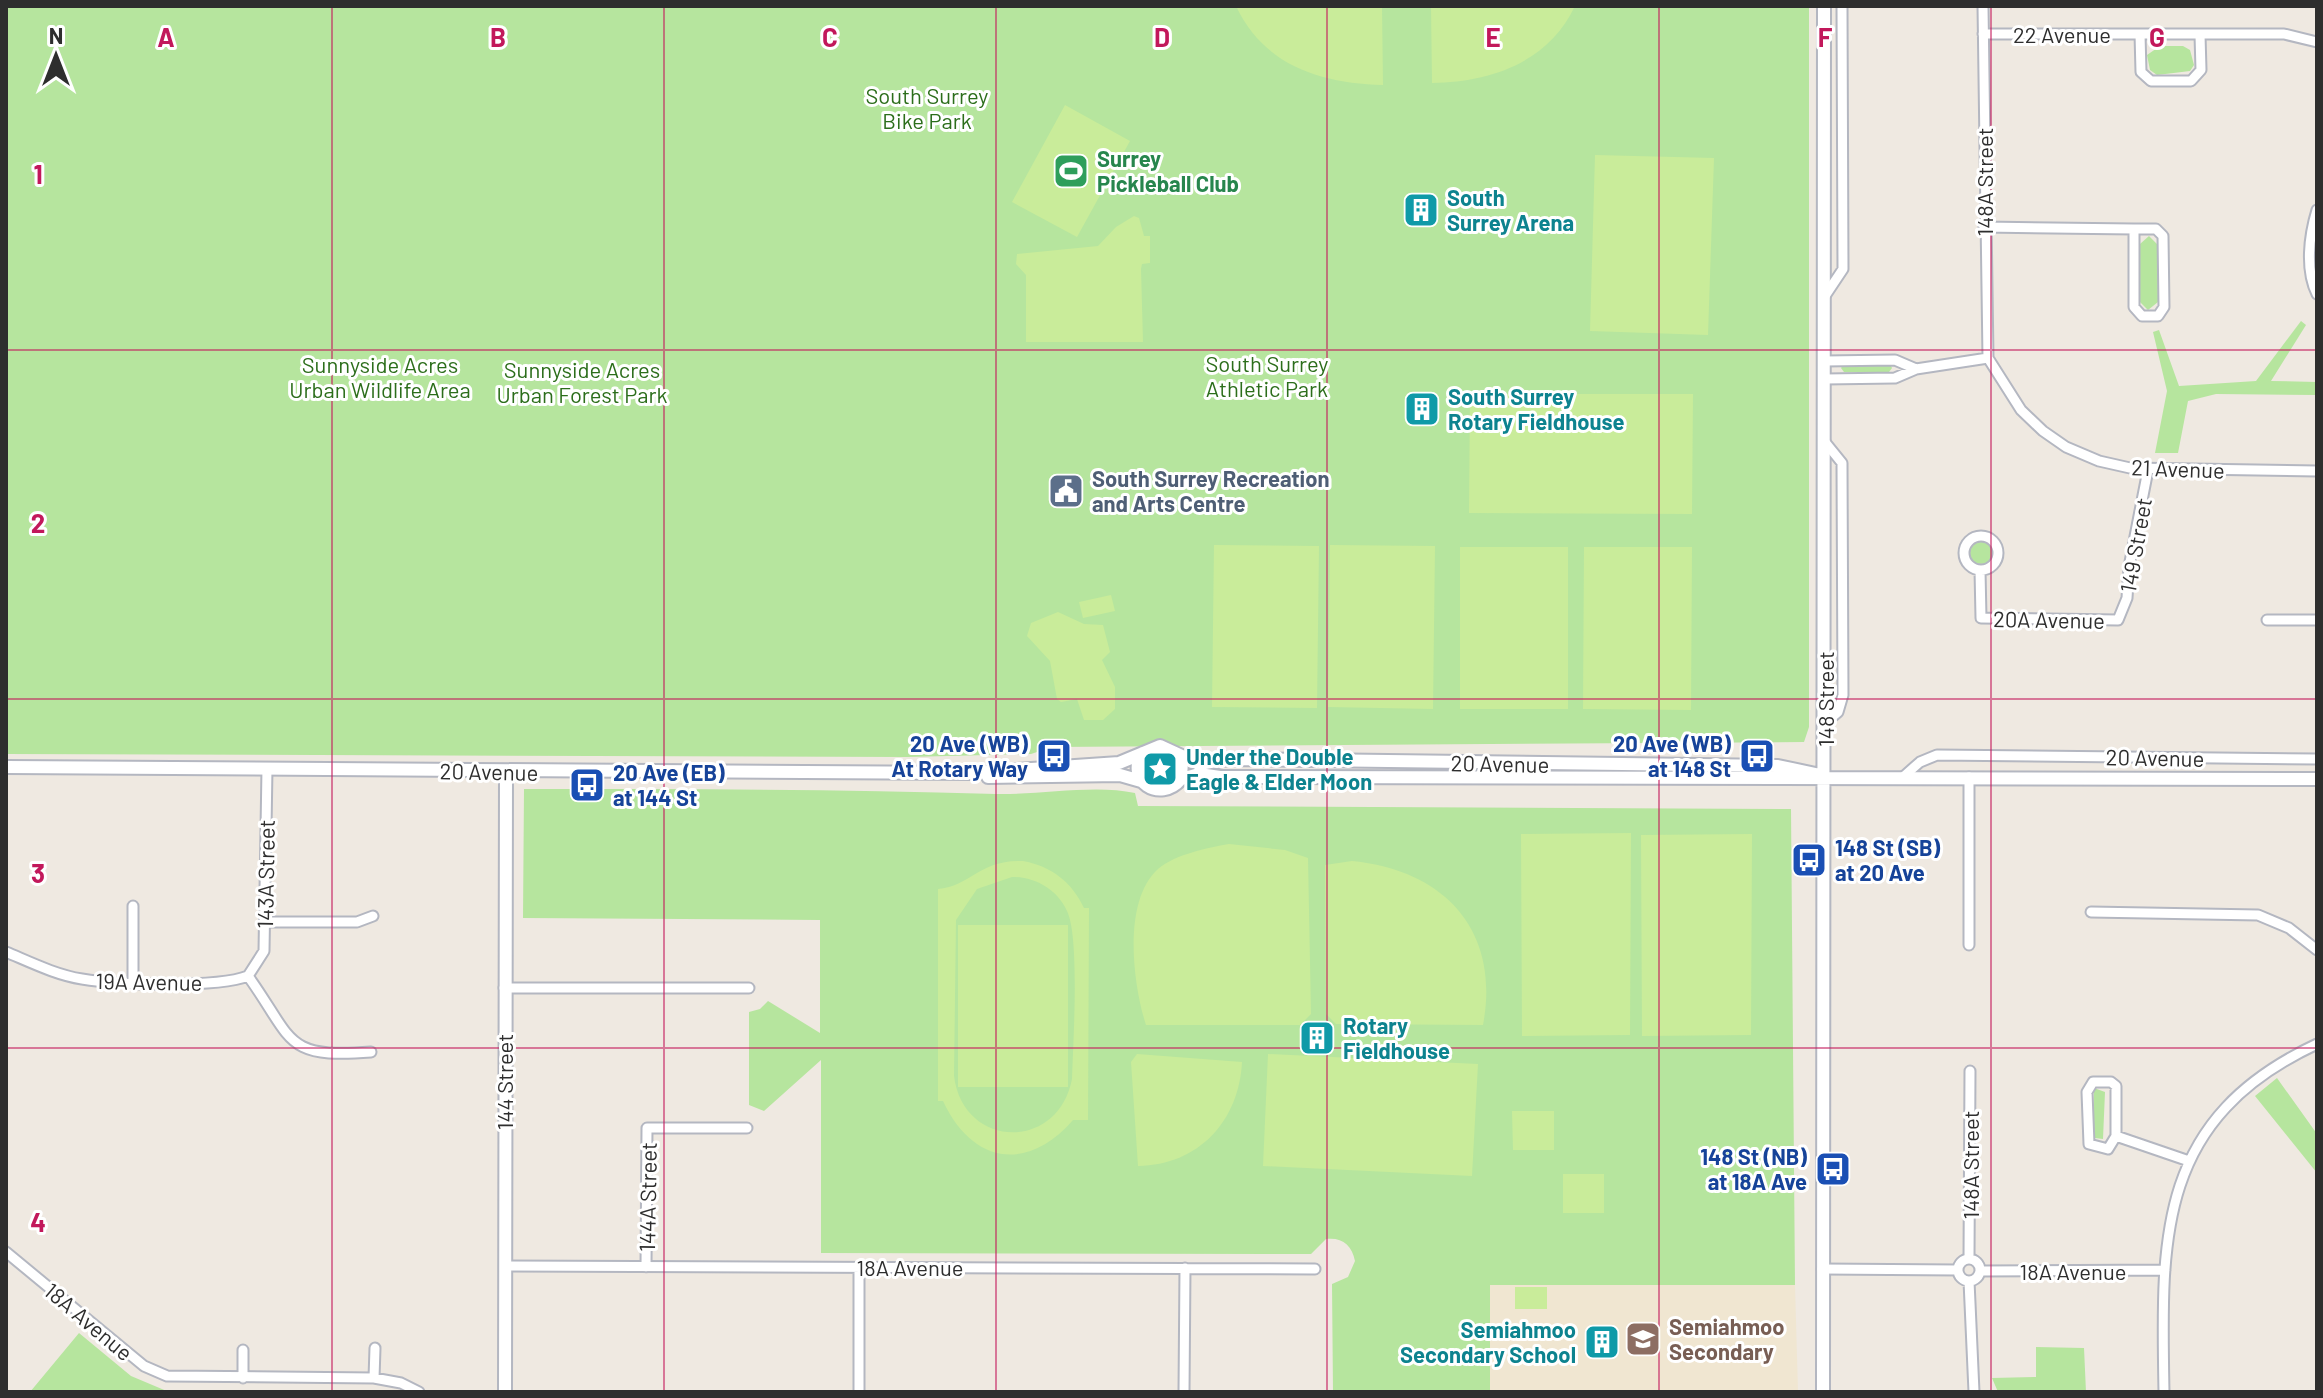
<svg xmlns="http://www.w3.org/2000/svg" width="2323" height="1398" font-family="Barlow,sans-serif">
	<rect width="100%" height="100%" fill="#efe9e1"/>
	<path fill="#f0e6d1" d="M 1490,1285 L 1795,1285 L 1798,1392 L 1490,1392 Z"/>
	<path fill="#b6e59e" d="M 6,6 L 1809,6 L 1809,727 L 1804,742 L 1052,747 L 1031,754 L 907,757 L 6,754 Z
		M 2160,46 L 2183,46 L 2190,50 L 2194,65 L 2190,71 L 2157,75 L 2150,70 L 2147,55 Z
		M 2149,236 L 2158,245 L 2158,302 L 2148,310 L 2139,301 L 2140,244 Z
		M 2301,321 L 2306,325 L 2271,381 L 2317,382 L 2317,395 L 2216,394 L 2188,401 L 2178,453 L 2155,453 L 2167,391 L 2153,332 L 2159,330 L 2179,386 L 2256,381 Z
		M 1844,364 L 1890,364 L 1892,368 L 1889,372 L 1844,372 L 1841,368 Z
		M1969 552a12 12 0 1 1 24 0a12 12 0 1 1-24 0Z
		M1145 768a14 14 0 1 1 28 0a14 14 0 1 1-28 0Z
		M 524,789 C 681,789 839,789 996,794 C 1039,795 1095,784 1135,793 L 1138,806 L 1791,809 L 1795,1285 L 1490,1285 L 1490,1392 L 1333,1392 L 1332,1284 L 1348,1277 L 1355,1261 C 1352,1245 1342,1237 1326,1239 L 1311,1254 L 821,1253 L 821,1060 L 764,1111 L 749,1105 L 749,1012 L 760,1009 L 768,1001 L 820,1033 L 820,920 L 523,918 Z
		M 2277,1078 L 2317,1134 L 2317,1173 L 2255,1096 Z
		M 2094,1088 L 2105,1092 L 2103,1139 L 2095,1138 L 2093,1133 Z
		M 79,1333 L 131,1376 L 169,1392 L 30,1392 Z
		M 2036,1347 L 2084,1348 L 2086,1392 L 1998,1392 L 1992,1378 L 2036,1377 Z"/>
	<path fill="#c9ec9a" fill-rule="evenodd" d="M 1236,6 L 1382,6 L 1383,85 C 1322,83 1265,67 1236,6 Z
		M 1431,6 L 1575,6 C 1548,63 1490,82 1432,83 Z
		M 1065,105 L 1130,141 L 1077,237 L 1012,202 Z
		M 1595,155 L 1714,158 L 1708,335 L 1590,331 Z
		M 1134,216 L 1139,218 L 1144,236 L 1150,236 L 1150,263 L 1142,264 L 1141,269 L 1143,342 L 1026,342 L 1026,275 L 1016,264 L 1017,254 L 1098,246 L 1116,227 Z
		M 1470,394 L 1693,394 L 1692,514 L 1469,513 Z
		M 1214,545 L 1319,546 L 1317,708 L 1212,707 Z
		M 1330,545 L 1435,546 L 1433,709 L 1328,707 Z
		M 1460,547 L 1568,547 L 1568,709 L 1460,709 Z
		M 1584,547 L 1692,547 L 1691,710 L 1583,709 Z
		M 1111,595 L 1115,611 L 1083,618 L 1079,602 Z
		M 1058,612 L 1084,624 L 1103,625 L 1110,652 L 1102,660 L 1115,687 L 1115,709 L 1103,720 L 1084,720 L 1077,699 L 1061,702 L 1057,699 L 1050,661 L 1027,636 L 1031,623 Z
		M 1631,833 L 1630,1035 L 1522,1036 L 1521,834 Z
		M 1752,834 L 1751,1035 L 1642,1036 L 1641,835 Z
		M 1229,844 L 1285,850 L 1308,858 L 1311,1014 L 1300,1025 L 1146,1025 C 1133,985 1122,901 1158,869 C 1176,854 1207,848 1229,844 Z
		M 1023,861 C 1051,866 1072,882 1084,908 L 1089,908 L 1088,1120 L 1073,1120 C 1028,1172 973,1165 943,1101 L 938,1101 L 938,889 C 971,886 980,859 1023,861 ZM 1012,877 C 1035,877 1057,889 1067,911 C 1080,938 1073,1044 1072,1079 C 1058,1152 963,1149 954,1076 L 956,920 L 977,889 Z
		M 1352,861 C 1444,870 1501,930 1483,1025 L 1336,1024 L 1326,1014 L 1325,865 Z
		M 958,925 L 1068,925 L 1068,1087 L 958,1087 Z
		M 1137,1054 L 1242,1062 C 1239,1121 1199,1165 1138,1166 L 1131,1062 Z
		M 1268,1054 L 1478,1064 L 1472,1176 L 1263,1166 Z
		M 1512,1111 L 1554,1111 L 1554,1150 L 1513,1150 Z
		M 1563,1174 L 1604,1174 L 1604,1213 L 1563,1213 Z
		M 1515,1287 L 1547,1287 L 1547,1309 L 1515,1309 Z"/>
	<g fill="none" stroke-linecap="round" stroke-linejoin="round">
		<defs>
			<path id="street" d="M 1983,6 L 1988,358 L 2021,410 L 2043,431 L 2066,447 L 2099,461 L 2130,468 L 2317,471
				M 1983,34 L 2284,34 L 2317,42
				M 2140,34 L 2141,72 L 2151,81 L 2191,81 L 2201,70 L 2200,35
				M 2317,210 C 2309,236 2305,270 2317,294
				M 1984,227 L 2134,229 L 2134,307 L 2142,316 L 2158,316 L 2164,307 L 2163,236 L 2156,229 L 2134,229
				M 1825,296 L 1843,269 L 1842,6
				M 1825,361 L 1895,360 L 1916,369
				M 1825,379 L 1895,378 L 1916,369 L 1988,358
				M1964 553a17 17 0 1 1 34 0a17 17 0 1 1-34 0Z
				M 1980,570 L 1981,618 L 2118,620 L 2127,598 L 2129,567 L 2148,470
				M 2267,620 L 2317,620
				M 1825,723 L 1838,712 L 1843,695 L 1842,463 L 1825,442
				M 1903,777 L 1920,762 L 1937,755 L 2317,759
				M 1969,777 L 1969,945
				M 2091,912 L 2258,915 L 2289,928 L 2317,950
				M 266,922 L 357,922 L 373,916
				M 6,952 C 30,962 56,975 82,979 C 117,985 218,988 248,976
				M 248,976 L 264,951 L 267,768
				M 248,976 C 294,1040 283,1059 371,1052
				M 133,982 L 133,906
				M 504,988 L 749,988
				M 2116,1136 L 2108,1149 L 2089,1144 L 2087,1092 L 2093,1082 L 2111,1082 L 2116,1086 L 2116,1136 L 2189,1161
				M 6,1252 L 144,1366 L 167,1376 L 374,1378 L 401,1383 L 419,1392
				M 1969,1258 L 1970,1071
				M1958 1270a11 11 0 1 1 22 0a11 11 0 1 1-22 0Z
				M 505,1266 L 1315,1269
				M 646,1267 L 647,1128 L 747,1128
				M 859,1267 L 859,1392
				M 1822,1269 L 1958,1270
				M 1980,1271 L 2165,1270
				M 1969,1281 L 1974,1392
				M 243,1350 L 243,1378
				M 374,1378 L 375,1348
				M 1184,1392 L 1185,1268
				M 2164,1392 C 2161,1236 2157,1119 2317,1044"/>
			<path id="secondary" d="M 1143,753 C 1124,780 1160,804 1181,779 L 1182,760 L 1177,754
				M 6,767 L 973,773 L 1119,763 L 1160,746 L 1199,764 L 1228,759 L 1778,766 L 1825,776
				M 988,777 L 1120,775 L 1141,781
				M 1181,779 L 1199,774 L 1220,777 L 2317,779
				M 505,1392 L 506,772
				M 1823,1392 L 1824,6"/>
		</defs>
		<use href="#street" stroke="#b4b7c1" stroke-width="13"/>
		<use href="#secondary" stroke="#b4b7c1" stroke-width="16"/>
		<use href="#street" stroke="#fff" stroke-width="9"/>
		<use href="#secondary" stroke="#fff" stroke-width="12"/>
	</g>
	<path fill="none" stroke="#c2185b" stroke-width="2" stroke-opacity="0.55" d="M 332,6 L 332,1392M 664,6 L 664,1392M 996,6 L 996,1392M 1327,6 L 1327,1392M 1659,6 L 1659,1392M 1991,6 L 1991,1392M 6,350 L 2317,350M 6,699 L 2317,699M 6,1048 L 2317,1048"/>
	<defs>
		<symbol id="stadium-square" viewBox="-11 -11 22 22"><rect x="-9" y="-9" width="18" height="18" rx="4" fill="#2e9e5b" stroke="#fff"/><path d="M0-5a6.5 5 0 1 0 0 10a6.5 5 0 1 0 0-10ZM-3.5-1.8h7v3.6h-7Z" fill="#fff"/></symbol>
		<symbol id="building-square" viewBox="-11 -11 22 22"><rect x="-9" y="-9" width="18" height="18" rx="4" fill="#0f9aa8" stroke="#fff"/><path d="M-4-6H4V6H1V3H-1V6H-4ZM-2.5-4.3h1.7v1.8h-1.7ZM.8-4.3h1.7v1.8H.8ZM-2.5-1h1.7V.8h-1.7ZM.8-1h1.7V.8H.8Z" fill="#fff"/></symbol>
		<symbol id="civic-square" viewBox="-11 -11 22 22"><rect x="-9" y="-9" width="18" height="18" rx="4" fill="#5c6f8a" stroke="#fff"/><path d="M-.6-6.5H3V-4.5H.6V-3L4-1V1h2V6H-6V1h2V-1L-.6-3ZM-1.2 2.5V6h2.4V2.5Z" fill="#fff"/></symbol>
		<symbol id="bus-square" viewBox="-11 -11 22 22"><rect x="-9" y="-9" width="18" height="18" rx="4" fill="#1a4fb4" stroke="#fff"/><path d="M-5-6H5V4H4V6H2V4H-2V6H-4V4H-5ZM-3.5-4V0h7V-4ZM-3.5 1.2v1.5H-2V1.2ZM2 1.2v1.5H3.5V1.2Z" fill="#fff"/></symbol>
		<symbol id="sight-square" viewBox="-11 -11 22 22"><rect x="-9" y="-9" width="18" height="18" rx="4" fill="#0f9aa8" stroke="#fff"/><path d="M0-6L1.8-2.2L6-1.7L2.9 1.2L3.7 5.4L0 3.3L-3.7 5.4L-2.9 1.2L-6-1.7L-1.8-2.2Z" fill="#fff"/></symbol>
		<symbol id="school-square" viewBox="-11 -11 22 22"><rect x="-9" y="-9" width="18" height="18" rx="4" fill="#8d6e63" stroke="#fff"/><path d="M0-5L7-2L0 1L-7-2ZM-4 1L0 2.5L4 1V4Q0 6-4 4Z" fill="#fff"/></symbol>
	</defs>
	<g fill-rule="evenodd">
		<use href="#stadium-square" x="1051" y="151" width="40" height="40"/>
		<use href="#building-square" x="1401" y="190" width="40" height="40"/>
		<use href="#building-square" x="1402" y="389" width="40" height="40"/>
		<use href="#civic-square" x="1046" y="471" width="40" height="40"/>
		<use href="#bus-square" x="1034" y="736" width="40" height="40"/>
		<use href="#bus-square" x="1737" y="736" width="40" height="40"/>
		<use href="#sight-square" x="1140" y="749" width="40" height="40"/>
		<use href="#bus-square" x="567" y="765" width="40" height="40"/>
		<use href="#bus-square" x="1789" y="840" width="40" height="40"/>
		<use href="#building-square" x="1297" y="1018" width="40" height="40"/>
		<use href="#bus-square" x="1813" y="1149" width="40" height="40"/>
		<use href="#school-square" x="1623" y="1319" width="40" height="40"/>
		<use href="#building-square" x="1582" y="1322" width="40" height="40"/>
	</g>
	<g text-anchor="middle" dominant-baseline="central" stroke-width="6" stroke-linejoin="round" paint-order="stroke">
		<g font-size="22" fill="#2e2e2e" stroke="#fff">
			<text x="2062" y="34">22 Avenue</text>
			<text transform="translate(1984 182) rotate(-90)">148A Street</text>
			<text transform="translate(2178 468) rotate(2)">21 Avenue</text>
			<text transform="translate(2135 545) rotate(-80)">149 Street</text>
			<text transform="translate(2049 619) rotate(1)">20A Avenue</text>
			<text transform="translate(1825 699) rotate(-90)">148 Street</text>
			<text transform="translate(2155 757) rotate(1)">20 Avenue</text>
			<text transform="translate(1500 763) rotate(1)">20 Avenue</text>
			<text transform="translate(489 771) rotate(1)">20 Avenue</text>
			<text transform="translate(265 874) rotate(-89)">143A Street</text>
			<text transform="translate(149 981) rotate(1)">19A Avenue</text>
			<text transform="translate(504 1082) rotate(-90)">144 Street</text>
			<text transform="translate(1970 1165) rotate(-90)">148A Street</text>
			<text transform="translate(647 1197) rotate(-89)">144A Street</text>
			<text x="910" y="1267">18A Avenue</text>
			<text x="2073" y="1271">18A Avenue</text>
			<text transform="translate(89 1321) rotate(40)">18A Avenue</text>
		</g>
		<g font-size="22" fill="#2c6e1b" stroke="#fff">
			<text x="927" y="95">South Surrey<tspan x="927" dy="25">Bike Park</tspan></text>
			<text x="1267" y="363">South Surrey<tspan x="1267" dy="25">Athletic Park</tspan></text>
			<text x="380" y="364">Sunnyside Acres<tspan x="380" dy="25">Urban Wildlife Area</tspan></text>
			<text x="582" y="369">Sunnyside Acres<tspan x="582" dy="25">Urban Forest Park</tspan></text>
		</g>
		<g font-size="22" font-weight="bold" fill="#27864d" stroke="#fff" text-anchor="start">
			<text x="1097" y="158">Surrey<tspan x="1097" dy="25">Pickleball Club</tspan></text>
		</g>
		<g font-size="22" font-weight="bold" fill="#0d838f" stroke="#fff" text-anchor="start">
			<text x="1447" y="197">South<tspan x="1447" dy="25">Surrey Arena</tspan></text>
			<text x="1448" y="396">South Surrey<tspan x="1448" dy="25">Rotary Fieldhouse</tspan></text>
			<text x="1186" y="756">Under the Double<tspan x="1186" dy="25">Eagle &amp; Elder Moon</tspan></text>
			<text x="1343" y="1025">Rotary<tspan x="1343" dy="25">Fieldhouse</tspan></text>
			<text x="1576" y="1329" text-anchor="end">Semiahmoo<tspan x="1576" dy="25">Secondary School</tspan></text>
		</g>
		<g font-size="22" font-weight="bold" fill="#4e5e75" stroke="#fff" text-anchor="start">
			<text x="1092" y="478">South Surrey Recreation<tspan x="1092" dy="25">and Arts Centre</tspan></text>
		</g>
		<g font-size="22" font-weight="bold" fill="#164399" stroke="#fff" text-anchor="end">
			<text x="1028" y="743">20 Ave (WB)<tspan x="1028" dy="25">At Rotary Way</tspan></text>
			<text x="1731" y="743">20 Ave (WB)<tspan x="1731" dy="25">at 148 St</tspan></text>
			<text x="613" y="772" text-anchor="start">20 Ave (EB)<tspan x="613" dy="25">at 144 St</tspan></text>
			<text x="1835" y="847" text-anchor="start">148 St (SB)<tspan x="1835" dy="25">at 20 Ave</tspan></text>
			<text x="1807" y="1156">148 St (NB)<tspan x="1807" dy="25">at 18A Ave</tspan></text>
		</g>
		<g font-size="22" font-weight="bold" fill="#785e54" stroke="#fff" text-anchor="start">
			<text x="1669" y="1326">Semiahmoo<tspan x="1669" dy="25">Secondary</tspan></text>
		</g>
	</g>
	<g font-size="26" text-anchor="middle" font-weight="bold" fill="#c2185b" stroke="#fff" stroke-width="6" stroke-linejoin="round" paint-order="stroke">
		<text x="166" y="47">A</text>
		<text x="498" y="47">B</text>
		<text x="830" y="47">C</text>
		<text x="1162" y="47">D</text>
		<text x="1493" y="47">E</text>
		<text x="1825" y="47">F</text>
		<text x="2157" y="47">G</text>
		<text x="38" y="184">1</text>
		<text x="38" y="533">2</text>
		<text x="38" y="883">3</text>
		<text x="38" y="1232">4</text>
	</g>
	<rect width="2323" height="1398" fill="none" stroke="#2e2e2e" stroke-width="16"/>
	<g transform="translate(56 56)" stroke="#ffffff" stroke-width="6" paint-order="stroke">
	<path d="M0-6L14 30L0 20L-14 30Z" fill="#2e2e2e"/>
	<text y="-12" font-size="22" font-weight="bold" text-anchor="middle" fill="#2e2e2e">N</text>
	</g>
</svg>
